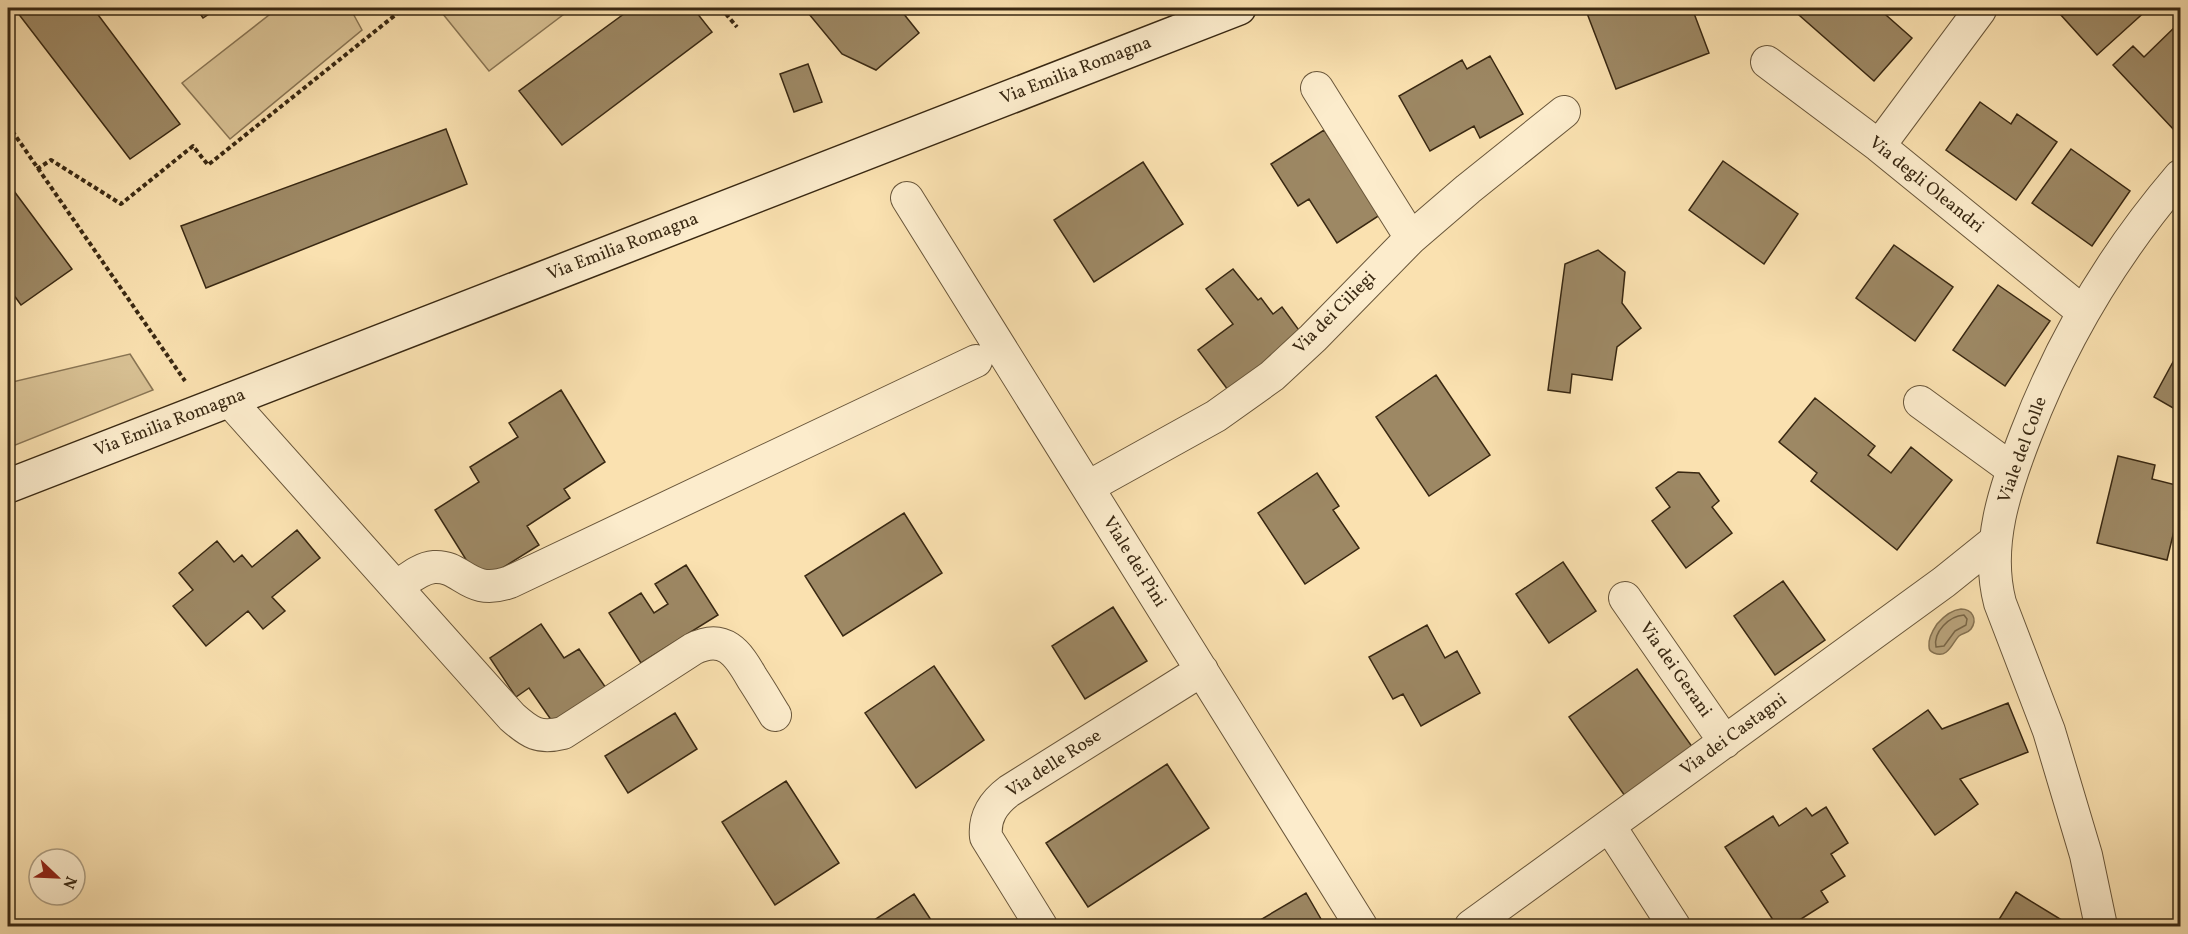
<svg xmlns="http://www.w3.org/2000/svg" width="2188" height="934" font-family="Vollkorn,serif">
	<rect width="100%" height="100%" fill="#fae1b0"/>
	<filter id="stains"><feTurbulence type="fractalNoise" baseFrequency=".00333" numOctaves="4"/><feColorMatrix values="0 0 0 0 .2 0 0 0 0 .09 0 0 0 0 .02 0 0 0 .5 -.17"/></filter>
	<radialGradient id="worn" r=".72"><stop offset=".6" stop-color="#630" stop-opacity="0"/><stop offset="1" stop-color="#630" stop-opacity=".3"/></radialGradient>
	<path fill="#d9c295" stroke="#897554" stroke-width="1.5" d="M 278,8 L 350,8 L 362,30 L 230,139 L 182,83 Z
		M 438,8 L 572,8 L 489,71 Z
		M 130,354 L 153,390 L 8,448 L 8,383 Z"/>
	<path fill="#b8a27a" stroke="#857150" stroke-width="1.5" d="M 1961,609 C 1972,609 1978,619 1971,629 C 1968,633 1963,633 1959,636 C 1952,643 1948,659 1934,653 C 1930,651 1929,650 1929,646 C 1928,638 1933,630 1937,624 C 1944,616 1951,610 1961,609 Z"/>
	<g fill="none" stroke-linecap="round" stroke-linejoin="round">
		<path stroke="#786546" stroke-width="1.5" d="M 1964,615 L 1967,619 L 1966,625 L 1955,631 L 1944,646 L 1936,647 C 1933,632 1949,616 1964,615 Z"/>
	</g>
	<path fill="#9d8864" stroke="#392812" stroke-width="1.5" d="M 14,8 L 93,8 L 180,124 L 130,159 Z
		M 196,8 L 218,8 L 203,18 Z
		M 632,8 L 693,8 L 712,32 L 562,145 L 519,91 Z
		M 804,8 L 899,8 L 919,33 L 876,70 L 842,54 Z
		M 1585,8 L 1692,8 L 1709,53 L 1616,89 Z
		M 1791,8 L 1878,8 L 1912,38 L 1874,81 Z
		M 2067,8 L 2149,8 L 2097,55 L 2060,14 Z
		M 2180,22 L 2180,124 L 2174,130 L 2113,65 L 2133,46 L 2144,57 Z
		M 1490,56 L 1523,114 L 1480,138 L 1474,126 L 1430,151 L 1399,96 L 1462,60 L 1467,69 Z
		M 808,64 L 822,102 L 794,112 L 780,74 Z
		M 1980,102 L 2011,124 L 2017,114 L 2057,142 L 2016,200 L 1946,150 Z
		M 446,129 L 467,184 L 206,288 L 181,226 Z
		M 1324,130 L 1343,159 L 1350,154 L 1386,211 L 1337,243 L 1309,199 L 1298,206 L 1271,164 Z
		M 2071,149 L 2130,191 L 2092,246 L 2032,203 Z
		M 1723,161 L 1798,214 L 1764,264 L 1689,210 Z
		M 1143,162 L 1183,224 L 1094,282 L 1054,220 Z
		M 8,183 L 72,269 L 21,305 L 8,287 Z
		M 1894,245 L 1953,287 L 1915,341 L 1856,298 Z
		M 1598,250 L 1625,272 L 1622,303 L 1641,328 L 1617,347 L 1612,380 L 1572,374 L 1570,393 L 1548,390 L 1565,264 Z
		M 1233,269 L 1258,300 L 1261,298 L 1273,314 L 1282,307 L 1304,337 L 1231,394 L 1198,350 L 1233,324 L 1206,289 Z
		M 1998,285 L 2050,321 L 2005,386 L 1953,350 Z
		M 2180,349 L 2180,412 L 2154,397 Z
		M 1436,375 L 1490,455 L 1429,496 L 1376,417 Z
		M 561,390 L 605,462 L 564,489 L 570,498 L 527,526 L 539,545 L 480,582 L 435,510 L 479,482 L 470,467 L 518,437 L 509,423 Z
		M 1815,398 L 1875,446 L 1868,455 L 1891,473 L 1911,447 L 1952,480 L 1897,550 L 1811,481 L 1817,473 L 1779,442 Z
		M 2118,456 L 2155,465 L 2152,479 L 2180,486 L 2180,506 L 2167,560 L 2097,543 Z
		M 1678,472 L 1699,473 L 1719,501 L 1712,507 L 1732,533 L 1686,568 L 1652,521 L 1670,507 L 1656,488 Z
		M 1317,473 L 1339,506 L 1333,510 L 1359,548 L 1305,584 L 1258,513 Z
		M 904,513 L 942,573 L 843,636 L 805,576 Z
		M 297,530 L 320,558 L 272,597 L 285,611 L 263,629 L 248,611 L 206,646 L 173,606 L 193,590 L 179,573 L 217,541 L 234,562 L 242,555 L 252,567 Z
		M 1563,562 L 1596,611 L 1549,643 L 1516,594 Z
		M 686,565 L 718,615 L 641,663 L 609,613 L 641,593 L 654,613 L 668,604 L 655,584 Z
		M 1783,581 L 1825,640 L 1775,675 L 1734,616 Z
		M 1113,607 L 1147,661 L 1085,699 L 1052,646 Z
		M 541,624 L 564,658 L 579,649 L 606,688 L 554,724 L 529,688 L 516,697 L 490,658 Z
		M 1427,625 L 1445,658 L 1457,651 L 1480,693 L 1421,726 L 1403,694 L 1393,699 L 1369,657 Z
		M 934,666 L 984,740 L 916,788 L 865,713 Z
		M 1637,669 L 1693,748 L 1625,796 L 1569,717 Z
		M 2008,703 L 2028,752 L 1960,779 L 1978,804 L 1935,835 L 1873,749 L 1928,710 L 1942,729 Z
		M 675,713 L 697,749 L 628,793 L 605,756 Z
		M 1167,764 L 1209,828 L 1088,907 L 1046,843 Z
		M 786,781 L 839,863 L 775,905 L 722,822 Z
		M 1826,807 L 1848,843 L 1831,854 L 1845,876 L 1821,891 L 1828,902 L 1790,926 L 1777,926 L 1725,847 L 1773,816 L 1779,826 L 1806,808 L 1812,816 Z
		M 2016,892 L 2065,922 L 2062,926 L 1995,926 Z
		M 1306,893 L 1325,926 L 1250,926 Z
		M 914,894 L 935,926 L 865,926 Z"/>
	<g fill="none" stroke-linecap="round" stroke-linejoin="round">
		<defs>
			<path id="minor" d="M 1767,62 L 1879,146 L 2083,312
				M 1317,88 L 1411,238
				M 1879,146 L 1980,10
				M 907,198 L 1361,926
				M 229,400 L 512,717 C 530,733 539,739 563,733 L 693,649 C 724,633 738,653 752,678 C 760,690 767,702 775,715
				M 1920,402 L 2012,469
				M 1088,487 L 1216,416 L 1272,376 L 1313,338 L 1411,238 L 1468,189 L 1564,112
				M 396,587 C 407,580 420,568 434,567 C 463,565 468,597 510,582 L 976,361
				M 1625,598 L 1725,742
				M 1610,827 L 1674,926
				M 1041,926 L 986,837 C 984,817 993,803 1009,791 L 1202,670
				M 1471,926 L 1944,582 L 1995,541
				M 2101,926 L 2086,855 L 2049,731 L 2000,603 C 1985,546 2005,488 2026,434 C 2062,340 2114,253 2180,176"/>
			<path id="secondary" d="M 8,486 L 1239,8"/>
		</defs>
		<use href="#minor" stroke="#69563a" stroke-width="34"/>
		<use href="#secondary" stroke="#392812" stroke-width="36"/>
		<path stroke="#392812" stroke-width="4" stroke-dasharray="4.5 3" stroke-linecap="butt" d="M 721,8 L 737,27
			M 8,125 L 185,381
			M 37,169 L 51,160 L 121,204 L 193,146 L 208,165 L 404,8"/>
		<use href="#minor" stroke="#fceccc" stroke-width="32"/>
		<use href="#secondary" stroke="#fceccc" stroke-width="33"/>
	</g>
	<g text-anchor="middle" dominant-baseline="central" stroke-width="4.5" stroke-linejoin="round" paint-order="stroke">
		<g font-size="18" fill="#392812" stroke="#fceccc">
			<text transform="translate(1076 71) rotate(-21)">Via Emilia Romagna</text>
			<text transform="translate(1926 185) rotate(39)">Via degli Oleandri</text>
			<text transform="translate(623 247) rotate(-21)">Via Emilia Romagna</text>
			<text transform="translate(1335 313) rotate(-45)">Via dei Ciliegi</text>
			<text transform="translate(170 423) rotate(-21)">Via Emilia Romagna</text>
			<text transform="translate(2023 450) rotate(-70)">Viale del Colle</text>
			<text transform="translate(1134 562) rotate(58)">Viale dei Pini</text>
			<text transform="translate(1675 670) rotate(55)">Via dei Gerani</text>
			<text transform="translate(1734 735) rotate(-36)">Via dei Castagni</text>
			<text transform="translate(1054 764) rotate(-33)">Via delle Rose</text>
		</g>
	</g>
	<rect width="2188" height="934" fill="none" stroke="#fae1b0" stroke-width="30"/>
	<rect x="9" y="9" width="2170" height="916" fill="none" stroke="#392812" stroke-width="3"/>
	<rect x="15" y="15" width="2158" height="904" fill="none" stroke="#392812" stroke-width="1.5"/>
	<g transform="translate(57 877) rotate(113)"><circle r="28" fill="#fceccc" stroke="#ae9e82" stroke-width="1.5"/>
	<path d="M0-4.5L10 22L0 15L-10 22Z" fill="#8f2418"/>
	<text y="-9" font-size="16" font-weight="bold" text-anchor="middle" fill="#392812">N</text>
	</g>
	<rect width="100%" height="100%" filter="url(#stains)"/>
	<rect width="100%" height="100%" fill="url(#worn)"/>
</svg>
